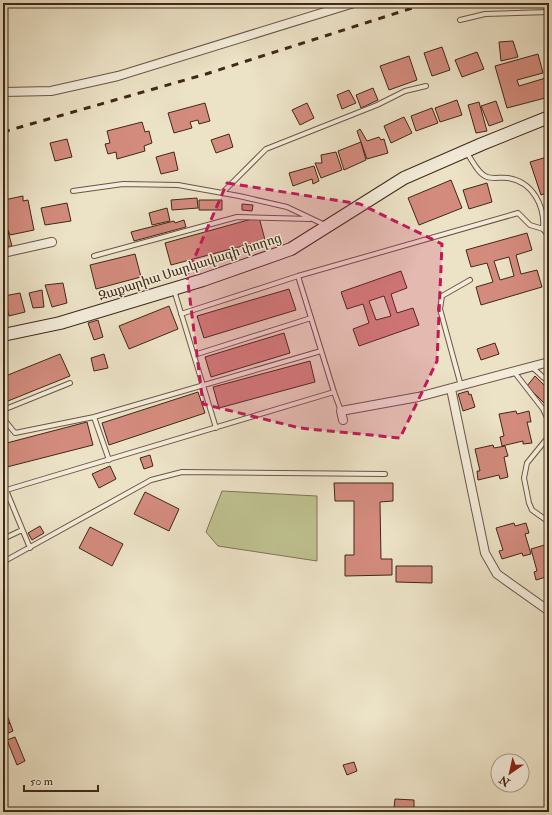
<svg xmlns="http://www.w3.org/2000/svg" width="552" height="815" font-family="'IM FELL Double Pica','Noto Serif Armenian',serif">
	<rect width="100%" height="100%" fill="#ece2c6"/>
	<filter id="stains"><feTurbulence type="fractalNoise" baseFrequency=".005" numOctaves="4"/><feColorMatrix values="0 0 0 0 .2 0 0 0 0 .09 0 0 0 0 .02 0 0 0 .5 -.17"/></filter>
	<radialGradient id="worn" r=".72"><stop offset=".6" stop-color="#630" stop-opacity="0"/><stop offset="1" stop-color="#630" stop-opacity=".3"/></radialGradient>
	<path fill="#bfc190" stroke="#807455" d="M 222,491 L 317,496 L 317,561 L 218,546 L 206,532 Z"/>
	<path fill="#d38b7d" stroke="#40281a" fill-rule="evenodd" d="M 513,41 L 518,57 L 501,61 L 499,42 Z
		M 442,47 L 450,70 L 432,76 L 424,53 Z
		M 477,52 L 484,69 L 462,77 L 455,60 Z
		M 538,54 L 543,73 L 517,80 L 519,86 L 549,77 L 549,97 L 507,108 L 495,66 Z
		M 409,56 L 417,80 L 389,90 L 380,66 Z
		M 373,88 L 378,100 L 361,108 L 356,95 Z
		M 349,90 L 356,103 L 342,109 L 337,95 Z
		M 457,100 L 462,115 L 440,122 L 435,108 Z
		M 496,101 L 503,121 L 489,126 L 481,106 Z
		M 479,102 L 487,131 L 476,133 L 468,105 Z
		M 205,103 L 210,121 L 199,124 L 198,120 L 190,122 L 192,128 L 174,133 L 168,113 Z
		M 307,103 L 314,118 L 300,125 L 292,110 Z
		M 432,108 L 438,123 L 416,131 L 411,116 Z
		M 404,117 L 412,133 L 391,143 L 384,126 Z
		M 142,122 L 145,132 L 149,131 L 152,143 L 144,146 L 145,151 L 117,159 L 116,152 L 108,154 L 105,144 L 110,143 L 107,131 Z
		M 360,129 L 367,141 L 379,137 L 381,140 L 384,139 L 388,153 L 367,159 L 357,131 Z
		M 229,134 L 233,147 L 216,153 L 211,140 Z
		M 67,139 L 72,157 L 55,161 L 50,143 Z
		M 361,142 L 366,160 L 344,170 L 338,151 Z
		M 174,152 L 178,170 L 161,174 L 156,157 Z
		M 336,152 L 342,170 L 321,178 L 315,163 L 322,163 L 321,155 Z
		M 547,157 L 549,164 L 549,192 L 541,195 L 530,162 Z
		M 314,166 L 319,181 L 313,184 L 312,179 L 293,186 L 289,173 Z
		M 451,180 L 462,208 L 419,225 L 408,198 Z
		M 487,183 L 492,202 L 469,209 L 463,190 Z
		M 23,196 L 23,201 L 28,200 L 34,230 L 10,235 L 7,228 L 3,229 L 3,210 L 5,210 L 4,200 Z
		M 197,198 L 198,208 L 172,210 L 171,200 Z
		M 199,200 L 222,200 L 222,210 L 199,210 Z
		M 67,203 L 71,221 L 45,225 L 41,208 Z
		M 242,204 L 253,205 L 252,211 L 242,210 Z
		M 167,208 L 170,221 L 152,225 L 149,213 Z
		M 259,217 L 265,240 L 171,265 L 165,243 Z
		M 184,220 L 186,227 L 134,241 L 131,232 L 174,221 L 175,223 Z
		M 7,228 L 12,246 L 3,247 L 3,229 Z
		M 527,233 L 532,250 L 516,255 L 521,274 L 537,270 L 542,287 L 481,305 L 476,287 L 493,282 L 487,263 L 471,267 L 466,250 ZM 509,257 L 514,276 L 500,280 L 494,261 Z
		M 135,254 L 141,277 L 96,289 L 90,265 Z
		M 401,271 L 407,288 L 391,294 L 397,313 L 413,308 L 419,325 L 359,346 L 353,329 L 369,323 L 363,304 L 347,309 L 341,292 ZM 384,296 L 391,316 L 376,320 L 369,301 Z
		M 63,283 L 67,303 L 52,307 L 45,285 Z
		M 289,289 L 296,310 L 204,338 L 197,316 Z
		M 42,290 L 44,307 L 33,308 L 29,293 Z
		M 20,293 L 25,312 L 9,316 L 4,296 Z
		M 169,306 L 178,329 L 129,349 L 119,326 Z
		M 98,320 L 103,337 L 94,340 L 88,323 Z
		M 284,333 L 290,353 L 211,377 L 205,357 Z
		M 495,343 L 499,354 L 481,360 L 477,349 Z
		M 60,354 L 70,376 L 8,401 L 3,390 L 3,377 Z
		M 104,354 L 108,368 L 94,371 L 91,358 Z
		M 310,361 L 315,382 L 219,408 L 213,387 Z
		M 535,376 L 549,390 L 549,408 L 527,386 Z
		M 468,391 L 469,395 L 471,394 L 475,407 L 463,411 L 458,394 Z
		M 198,392 L 205,413 L 109,445 L 102,423 Z
		M 516,411 L 517,414 L 529,411 L 531,422 L 527,422 L 532,443 L 523,444 L 523,441 L 502,446 L 500,437 L 504,436 L 499,414 Z
		M 87,422 L 93,445 L 3,468 L 3,444 Z
		M 493,445 L 494,448 L 505,446 L 508,456 L 504,457 L 508,477 L 500,479 L 499,475 L 478,480 L 477,471 L 480,471 L 475,449 Z
		M 150,455 L 153,466 L 144,469 L 140,458 Z
		M 110,466 L 116,479 L 99,488 L 92,474 Z
		M 334,483 L 393,483 L 393,501 L 380,502 L 381,559 L 392,559 L 392,575 L 345,576 L 345,555 L 354,555 L 354,501 L 335,501 Z
		M 145,492 L 179,509 L 169,531 L 134,514 Z
		M 514,523 L 515,526 L 526,523 L 529,533 L 525,534 L 531,554 L 523,556 L 522,553 L 502,559 L 499,551 L 503,550 L 496,528 Z
		M 40,526 L 44,533 L 32,540 L 28,533 Z
		M 90,527 L 123,544 L 112,566 L 79,548 Z
		M 548,544 L 549,576 L 536,580 L 534,572 L 537,571 L 531,549 Z
		M 396,566 L 432,566 L 432,583 L 396,582 Z
		M 7,715 L 10,723 L 3,725 L 3,716 Z
		M 10,723 L 13,731 L 4,735 L 3,725 Z
		M 15,737 L 25,761 L 17,765 L 7,740 Z
		M 354,762 L 357,771 L 347,775 L 343,765 Z
		M 395,799 L 414,800 L 414,808 L 394,808 Z"/>
	<g fill="none" stroke-linecap="round" stroke-linejoin="round">
		<defs>
			<path id="lane" d="M 460,20 L 485,14 L 549,12
				M 467,153 C 472,160 478,174 487,177 C 493,179 502,177 508,178 C 533,182 545,206 543,229
				M 73,191 L 123,184 L 178,185 L 239,196 L 287,207 L 325,225
				M 222,193 L 266,149 L 377,105 L 405,91 L 426,86
				M 94,256 L 237,217 L 310,219
				M 298,276 L 334,392 L 341,411
				M 174,290 L 216,428
				M 181,314 L 298,276 L 518,213 L 530,225 L 543,229 L 549,236
				M 194,355 L 311,318
				M 532,367 L 544,378 L 549,379
				M 515,373 L 543,409 L 549,422
				M 461,386 L 440,309 L 442,296 L 470,280
				M 3,410 L 70,383
				M 94,417 L 109,460
				M 3,418 L 15,433 L 94,417 L 321,351
				M 549,436 L 527,463 L 524,478 L 529,503 L 532,510 L 549,522
				M 6,490 L 30,548
				M 3,491 L 334,392
				M 3,539 L 22,530
				M 3,562 L 151,480 L 182,472 L 385,474"/>
			<path id="street" d="M 3,92 L 51,91 L 118,76 L 354,3
				M 3,253 L 52,242
				M 451,389 L 485,553 L 497,574 L 549,611
				M 343,420 L 341,411 L 418,397 L 549,362"/>
			<path id="secondary" d="M 3,335 L 60,323 L 203,280 L 291,249 L 404,178 L 482,144 L 549,117"/>
		</defs>
		<use href="#lane" stroke="#6b5645" stroke-width="6"/>
		<use href="#street" stroke="#6b5645" stroke-width="10"/>
		<use href="#secondary" stroke="#40281a" stroke-width="14"/>
		<use href="#lane" stroke="#f3ecda" stroke-width="4"/>
		<use href="#street" stroke="#f3ecda" stroke-width="8"/>
		<use href="#secondary" stroke="#f3ecda" stroke-width="12"/>
		<path stroke="#40281a" stroke-width="3" stroke-dasharray="7 7" stroke-linecap="butt" d="M 3,132 L 206,74 L 428,3"/>
	</g>
	<path fill="#c2185b" fill-opacity="0.2" stroke="#c2185b" stroke-width="3" stroke-dasharray="8 5" stroke-linejoin="round" d="M 227,183 L 360,204 L 442,244 L 437,361 L 400,438 L 300,428 L 203,404 L 187,275 Z"/>
	<g text-anchor="middle" dominant-baseline="central" stroke-width="3" stroke-linejoin="round" paint-order="stroke">
		<g font-size="13" fill="#40281a" stroke="#f3ecda">
			<text transform="translate(190 267) rotate(-18)">Զաքարիա Սարկավագի փողոց</text>
		</g>
	</g>
	<rect width="552" height="815" fill="none" stroke="#ece2c6" stroke-width="16"/>
	<rect x="4" y="4" width="544" height="807" fill="none" stroke="#40281a" stroke-width="2"/>
	<rect x="8" y="8" width="536" height="799" fill="none" stroke="#40281a"/>
	<g transform="translate(510 773) rotate(214)"><circle r="19" fill="#f3ecda" stroke="#ab9e8d"/>
	<path d="M0-3L7 15L0 10L-7 15Z" fill="#8f2418"/>
	<text y="-6" font-size="11" font-weight="bold" text-anchor="middle" fill="#40281a">N</text>
	</g>
	<path d="M24 785v6h74v-6" fill="none" stroke="#40281a" stroke-width="2"/>
	<text x="30" y="785" font-size="12" fill="#40281a" stroke="#f3ecda" stroke-width="3" paint-order="stroke">50 m</text>
	<rect width="100%" height="100%" filter="url(#stains)"/>
	<rect width="100%" height="100%" fill="url(#worn)"/>
</svg>
